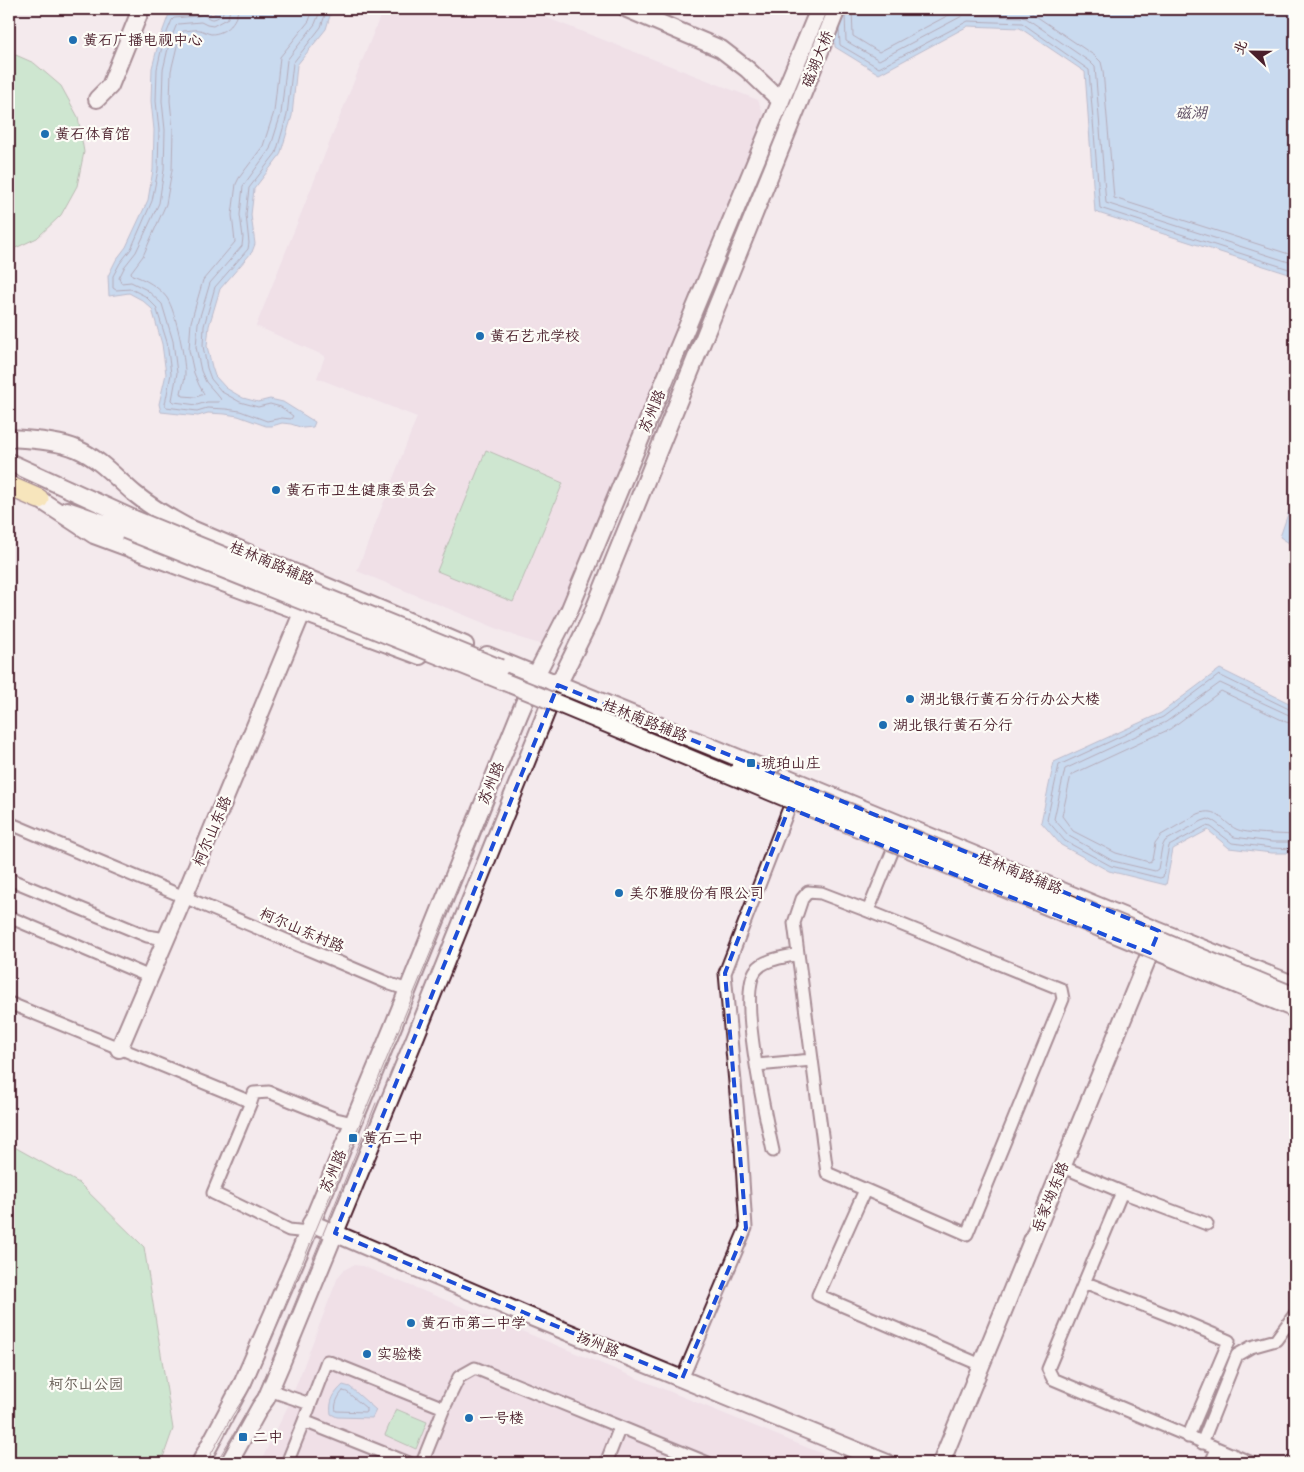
<svg xmlns="http://www.w3.org/2000/svg" width="1304" height="1472" font-family="'Comic Neue','LXGW WenKai TC',sans-serif">
	<rect width="100%" height="100%" fill="#f4eaed"/>
	<filter id="ink" filterUnits="userSpaceOnUse"><feTurbulence type="fractalNoise" baseFrequency=".02" numOctaves="2"/><feDisplacementMap in="SourceGraphic" scale="10" xChannelSelector="R" yChannelSelector="G"/><feConvolveMatrix kernelMatrix="1 2 1 2 8 2 1 2 1" color-interpolation-filters="sRGB"/></filter>
	<g filter="url(#ink)">
		<path fill="#ead5e1" d="M 383,9 L 524,9 L 758,100 L 768,126 L 547,646 L 523,639 L 357,571 L 417,417 L 317,378 L 325,356 L 256,326 Z
			M 353,1265 L 362,1266 L 845,1463 L 260,1463 L 289,1404 L 338,1277 L 344,1270 Z"/>
		<path fill="#9fe3ae" stroke="#74816c" d="M 9,52 L 34,63 L 61,86 L 78,117 L 84,152 L 77,186 L 61,215 L 37,238 L 9,251 Z
			M 486,450 L 563,483 L 513,602 L 437,571 Z
			M 9,1144 L 79,1183 L 144,1247 L 173,1429 L 161,1463 L 9,1463 Z
			M 396,1409 L 427,1422 L 416,1449 L 385,1435 Z"/>
		<path fill="#96c7f2" stroke="#7884a2" d="M 223,9 L 332,9 L 326,29 L 297,65 L 292,116 L 280,155 L 254,189 L 251,215 L 255,244 L 252,252 L 220,289 L 209,326 L 207,346 L 212,367 L 215,376 L 226,388 L 243,398 L 258,402 L 270,399 L 283,402 L 315,422 L 313,427 L 303,428 L 291,424 L 282,423 L 272,426 L 266,426 L 238,416 L 225,414 L 208,413 L 198,416 L 161,412 L 159,404 L 166,374 L 162,344 L 152,309 L 142,300 L 129,293 L 109,296 L 108,276 L 116,260 L 126,247 L 148,200 L 153,170 L 154,130 L 151,101 L 152,68 L 159,41 L 169,14 L 206,10 L 212,15 Z
			M 834,9 L 1295,9 L 1295,276 L 1095,212 L 1085,72 L 1020,28 L 968,26 L 879,74 L 835,47 L 833,11 Z
			M 1289,511 L 1295,511 L 1295,547 L 1280,537 Z
			M 1220,669 L 1295,706 L 1295,853 L 1272,853 L 1229,848 L 1208,830 L 1173,849 L 1166,885 L 1109,871 L 1061,845 L 1041,822 L 1054,762 L 1161,713 Z
			M 343,1385 L 350,1387 L 376,1410 L 372,1418 L 337,1417 L 331,1414 C 329,1401 334,1393 343,1385 Z"/>
		<g fill="none" stroke-linecap="round" stroke-linejoin="round">
			<path stroke="#68627b" stroke-width="1" d="M 224,9 L 222,15 C 212,21 212,20 202,14 L 197,16 L 174,18 L 172,20 L 163,42 L 157,69 L 156,101 L 159,130 L 158,170 L 152,201 L 131,249 L 120,263 L 113,276 L 113,288 L 116,290 L 131,289 L 145,296 L 156,307 L 167,342 L 171,374 L 165,404 L 166,407 L 197,411 L 207,408 L 226,409 L 240,411 L 267,421 L 282,418 L 291,419 L 293,416 L 281,407 L 270,404 L 258,407 L 240,402 L 222,392 L 211,379 L 207,368 L 203,346 L 204,326 L 215,287 L 248,249 L 249,243 L 246,215 L 249,188 L 276,153 L 287,115 L 293,63 L 321,27 L 327,9
				M 230,9 L 228,18 L 213,26 L 207,25 L 201,22 L 178,24 L 176,26 L 169,44 L 163,70 L 162,101 L 165,130 L 164,170 L 159,203 L 136,252 L 125,266 L 119,278 L 121,283 L 131,282 L 147,290 L 162,304 L 173,341 L 177,373 L 172,400 L 174,402 L 197,405 L 207,402 L 219,402 L 221,400 L 220,398 L 206,382 L 201,371 L 196,347 L 198,323 L 210,283 L 242,246 L 243,237 L 240,215 L 243,186 L 270,149 L 281,114 L 287,60 L 315,24 L 321,9
				M 238,9 C 237,22 225,34 211,34 C 206,33 204,31 200,30 C 195,29 188,31 183,31 L 182,33 L 177,46 L 171,71 L 170,101 L 173,130 L 172,170 L 166,204 L 143,256 L 131,272 L 132,275 C 145,279 159,287 167,298 C 176,312 185,358 185,374 C 185,381 182,387 181,393 L 183,396 L 196,397 L 204,394 L 199,385 L 194,373 L 189,350 L 191,322 L 203,280 L 235,242 L 232,215 L 236,184 L 239,178 L 263,146 L 274,112 L 280,57 L 309,21 L 313,9
				M 852,9 L 853,36 L 879,52 L 960,9
				M 1011,9 L 1023,9 L 1030,12 L 1095,56 L 1101,62 L 1103,71 L 1114,198 L 1295,256
				M 845,15 L 846,41 L 879,60 L 964,15 L 1020,17 L 1026,18 L 1090,62 L 1095,67 L 1106,203 L 1295,264
				M 839,29 L 840,45 L 879,68 L 968,21 L 1022,23 L 1089,70 L 1100,208 L 1295,271
				M 1295,710 L 1291,710 L 1219,675 L 1163,717 L 1059,765 L 1047,820 L 1065,841 L 1111,866 L 1160,878 L 1163,877 L 1169,846 L 1206,826 L 1211,827 L 1232,843 L 1272,848 L 1295,849
				M 1295,716 L 1289,715 L 1220,683 L 1166,722 L 1065,769 L 1054,819 L 1069,836 L 1113,861 L 1155,871 L 1158,869 L 1162,847 L 1165,841 L 1202,821 L 1208,819 L 1215,822 L 1234,837 L 1272,842 L 1295,842
				M 1295,724 L 1286,722 L 1221,691 L 1170,729 L 1071,775 L 1062,816 L 1073,831 L 1116,853 L 1149,862 L 1152,860 L 1155,843 L 1161,835 L 1198,814 C 1217,806 1222,822 1236,829 C 1245,834 1283,834 1295,835
				M 343,1391 L 347,1392 L 366,1408 L 366,1412 L 336,1411 C 334,1405 338,1396 343,1391 Z"/>
			<defs>
				<path id="street" d="M 9,823 L 390,984 L 408,990
					M 9,879 L 147,936 L 166,939
					M 808,892 L 821,893 L 868,911 L 1061,989 L 1063,999 L 967,1234 L 827,1173 L 794,923 L 802,899 Z
					M 868,911 L 893,850
					M 9,917 L 150,977
					M 9,1003 L 251,1102 L 254,1093 L 269,1092 L 336,1119 L 353,1123
					M 757,1065 L 812,1060
					M 251,1102 L 213,1193 L 289,1230 L 308,1232
					M 773,1151 C 766,1118 737,994 756,970 C 764,959 786,957 798,954
					M 1063,1167 L 1122,1192
					M 865,1190 L 818,1295 L 981,1365
					M 1207,1224 L 1122,1192 L 1048,1369 L 1053,1379 L 1252,1463
					M 1084,1282 L 1168,1315 L 1229,1341 L 1188,1437
					M 682,1379 L 746,1228 L 741,1148 L 725,973 L 789,808
					M 269,1390 L 310,1404
					M 444,1408 L 459,1377 L 475,1368 L 620,1427 L 606,1463
					M 620,1427 L 708,1463
					M 1202,1443 L 1237,1355 L 1251,1347 L 1276,1340 L 1295,1314
					M 287,1463 L 304,1421
					M 409,1463 L 304,1421 L 327,1361 L 444,1408 L 422,1463
					M 1211,1463 L 1217,1449"/>
				<path id="secondary" d="M 627,9 L 721,49 L 747,69 L 781,101
					M 97,99 L 110,86 L 141,9
					M 9,438 C 29,439 59,441 77,449 C 100,459 116,478 135,494 C 151,507 168,517 187,527 L 465,645
					M 9,462 L 134,519
					M 39,499 L 94,535 L 420,656
					M 67,510 L 125,530
					M 487,655 L 763,768
					M 786,777 L 1159,931 L 1295,985
					M 119,1049 L 184,897 L 302,613
					M 311,1223 L 526,1315 L 887,1463
					M 200,1463 L 243,1382 L 300,1251 L 392,1029 L 519,715 L 536,675 L 569,611 L 819,9
					M 229,1463 L 260,1407 L 266,1399 L 281,1364 L 415,1038 L 554,693 L 589,622 L 837,9
					M 941,1463 L 1156,938"/>
				<path id="primary" d="M 9,486 L 39,499"/>
			</defs>
			<use href="#street" stroke="#4a1f2b" stroke-width="15"/>
			<use href="#secondary" stroke="#4a1f2b" stroke-width="20"/>
			<use href="#primary" stroke="#4a1f2b" stroke-width="22"/>
			<use href="#street" stroke="#fdfcf7" stroke-width="11"/>
			<use href="#secondary" stroke="#fdfcf7" stroke-width="16"/>
			<use href="#primary" stroke="#fbe080" stroke-width="19"/>
			<path stroke="#4a1f2b" stroke-width="1" d="M 206,1463 L 232,1416 L 251,1387 L 535,700 C 541,687 554,693 564,697 L 1057,901 L 1295,997
				M 216,1463 L 259,1392 L 376,1103"/>
			<defs>
				<path id="secondary-bridge" d="M 134,519 L 500,668
					M 125,530 L 537,695 L 1295,1009
					M 740,767 L 1295,996"/>
			</defs>
			<use href="#secondary-bridge" stroke="#4a1f2b" stroke-width="20" stroke-linecap="butt"/>
			<use href="#secondary-bridge" stroke="#fdfcf7" stroke-width="16"/>
		</g>
	</g>
	<path d="M0 0H1304V1472H0ZM 558,685 L 1159,931 L 1150,953 L 789,808 L 725,973 L 746,1228 L 682,1379 L 335,1233 Z" fill="#f4eaed" fill-opacity=".55" fill-rule="evenodd"/>
	<path fill="none" stroke="#1d4ed8" stroke-width="4" stroke-dasharray="10 6" stroke-linejoin="round" d="M 558,685 L 1159,931 L 1150,953 L 789,808 L 725,973 L 746,1228 L 682,1379 L 335,1233 Z"/>
	<g fill="#1f6fb2" stroke="#fdfcf7" stroke-width="2">
		<circle cx="73" cy="40" r="5"/>
		<circle cx="45" cy="134" r="5"/>
		<circle cx="480" cy="336" r="5"/>
		<circle cx="276" cy="490" r="5"/>
		<circle cx="910" cy="699" r="5"/>
		<circle cx="883" cy="725" r="5"/>
		<rect x="746" y="758" width="10" height="10" rx="2.5"/>
		<circle cx="619" cy="893" r="5"/>
		<rect x="348" y="1133" width="10" height="10" rx="2.5"/>
		<circle cx="411" cy="1323" r="5"/>
		<circle cx="367" cy="1354" r="5"/>
		<circle cx="469" cy="1418" r="5"/>
		<rect x="238" y="1432" width="10" height="10" rx="2.5"/>
	</g>
	<g text-anchor="middle" dominant-baseline="central" stroke-width="4.5" stroke-linejoin="round" paint-order="stroke">
		<g font-size="15" fill="#4a1f2b" stroke="#fdfcf7" text-anchor="start">
			<text x="83" y="40">黄石广播电视中心</text>
			<text x="55" y="134">黄石体育馆</text>
			<text x="490" y="336">黄石艺术学校</text>
			<text x="286" y="490">黄石市卫生健康委员会</text>
			<text x="920" y="699">湖北银行黄石分行办公大楼</text>
			<text x="893" y="725">湖北银行黄石分行</text>
			<text x="761" y="763">琥珀山庄</text>
			<text x="629" y="893">美尔雅股份有限公司</text>
			<text x="363" y="1138">黄石二中</text>
			<text x="421" y="1323">黄石市第二中学</text>
			<text x="377" y="1354">实验楼</text>
			<text x="479" y="1418">一号楼</text>
			<text x="253" y="1437">二中</text>
		</g>
		<g font-size="15" fill="#4a1f2b" stroke="#fdfcf7">
			<text transform="translate(817 59) rotate(-68)">磁湖大桥</text>
			<text transform="translate(652 411) rotate(-67)">苏州路</text>
			<text transform="translate(272 563) rotate(23)">桂林南路辅路</text>
			<text transform="translate(645 720) rotate(22)">桂林南路辅路</text>
			<text transform="translate(491 783) rotate(-68)">苏州路</text>
			<text transform="translate(212 831) rotate(-67)">柯尔山东路</text>
			<text transform="translate(1020 873) rotate(22)">桂林南路辅路</text>
			<text transform="translate(302 930) rotate(23)">柯尔山东村路</text>
			<text transform="translate(333 1171) rotate(-67)">苏州路</text>
			<text transform="translate(1050 1197) rotate(-68)">岳家坳东路</text>
			<text transform="translate(598 1344) rotate(22)">扬州路</text>
		</g>
		<g font-size="15" fill="#645a52" stroke="#fdfcf7">
			<text x="86" y="1384">柯尔山公园</text>
		</g>
		<g font-size="16" font-style="italic" fill="#615167" stroke="#fdfcf7">
			<text x="1191" y="113">磁湖</text>
		</g>
	</g>
	<rect width="1304" height="1472" fill="none" stroke="#fdfcf7" stroke-width="30"/>
	<rect x="15" y="15" width="1274" height="1442" fill="none" stroke="#4a1f2b" stroke-width="2" filter="url(#ink)"/>
	<g transform="translate(1252 52) rotate(292)" stroke="#fdfcf7" stroke-width="4" paint-order="stroke">
	<path d="M0-4L9 19L0 12L-9 19Z" fill="#4a1f2b"/>
	<text y="-8" font-size="14" font-weight="bold" text-anchor="middle" fill="#4a1f2b">北</text>
	</g>
</svg>
